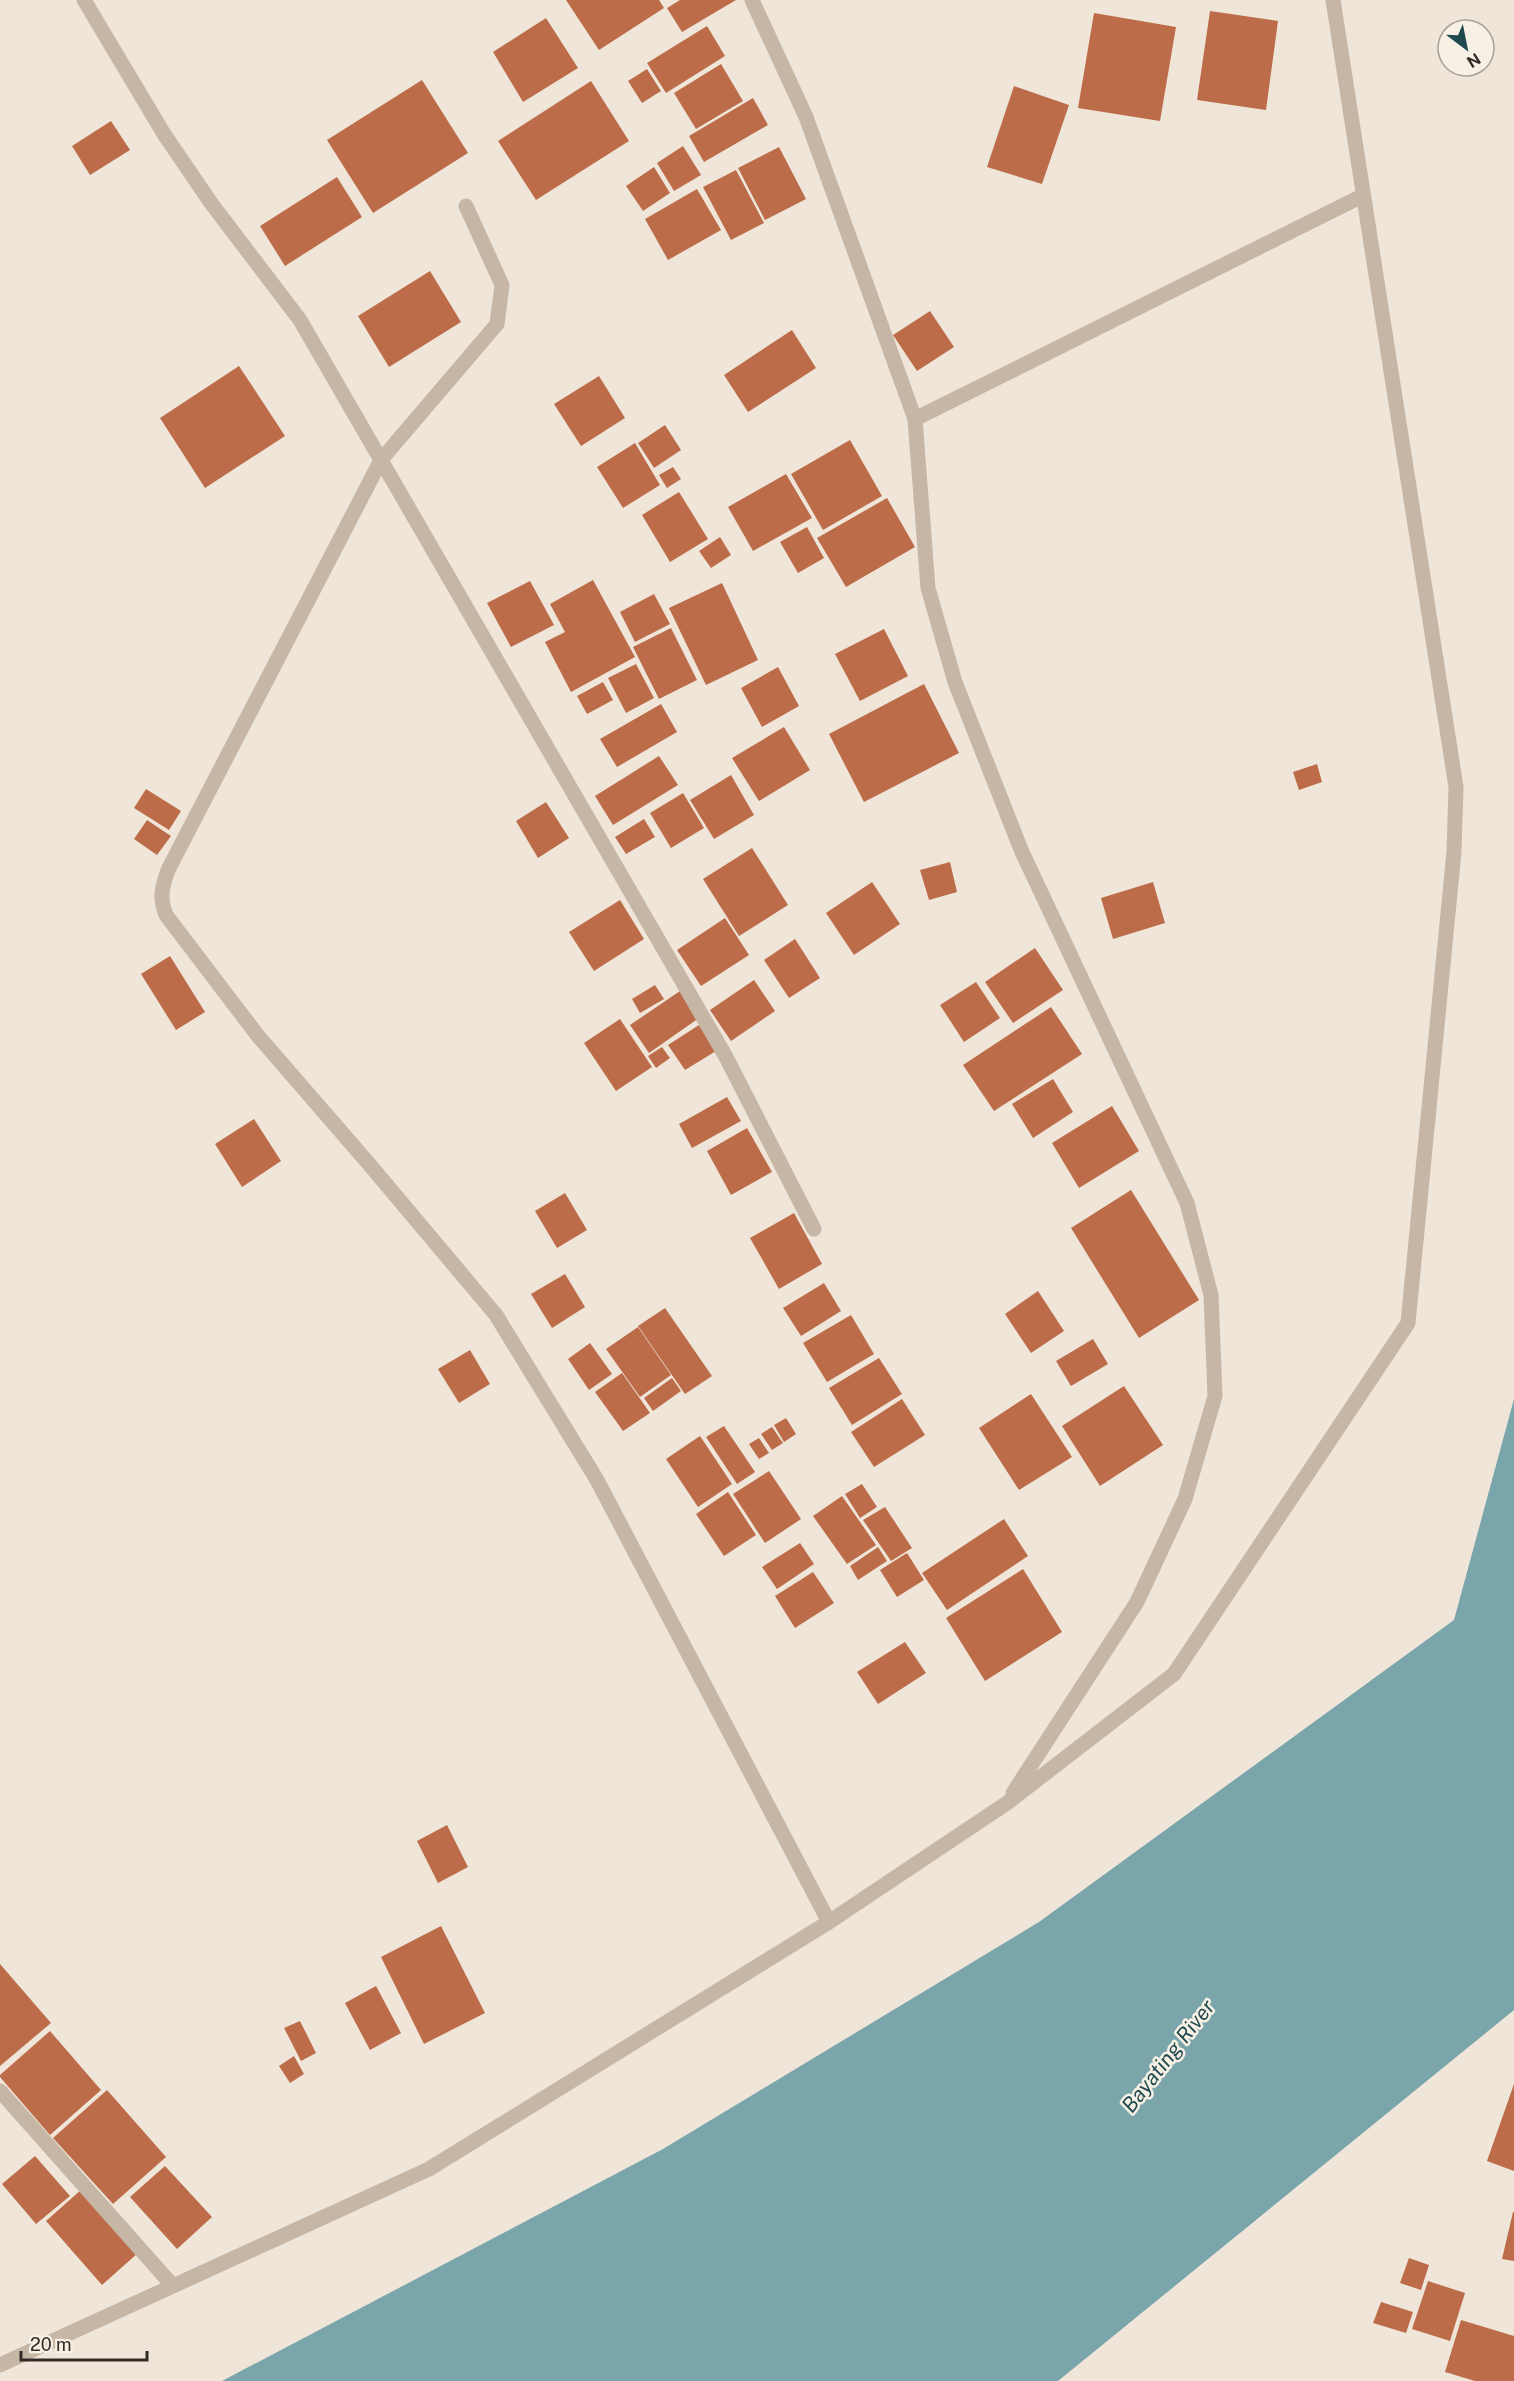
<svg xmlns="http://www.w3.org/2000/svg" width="1514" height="2381" font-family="'Public Sans',sans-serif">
	<rect width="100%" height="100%" fill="#efe6d9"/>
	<path fill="#7aa5aa" d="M 1514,1399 L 1514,2010 L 1058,2381 L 222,2381 L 663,2149 L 1039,1922 L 1454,1620 Z"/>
	<path fill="#bd6c49" d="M 566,0 L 659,0 L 664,8 L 599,50 Z
		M 680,0 L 736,0 L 682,32 L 667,8 Z
		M 1210,11 L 1278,21 L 1266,110 L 1197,100 Z
		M 1094,13 L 1176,27 L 1160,121 L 1078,108 Z
		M 546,18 L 578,68 L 523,102 L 493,52 Z
		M 707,26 L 725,56 L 666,93 L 647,63 Z
		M 721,64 L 743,101 L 696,129 L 674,93 Z
		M 647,69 L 661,91 L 642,103 L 628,81 Z
		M 422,80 L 468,153 L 373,213 L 327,140 Z
		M 591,81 L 629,141 L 536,200 L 498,141 Z
		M 1014,86 L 1069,105 L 1042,184 L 987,167 Z
		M 753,98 L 768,125 L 704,162 L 689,136 Z
		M 111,121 L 130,150 L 90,175 L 72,146 Z
		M 683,146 L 701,175 L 674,191 L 657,163 Z
		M 779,147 L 806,199 L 765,220 L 738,168 Z
		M 654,167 L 670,193 L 643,211 L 626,186 Z
		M 736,170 L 764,223 L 731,240 L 703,187 Z
		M 337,177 L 362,217 L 285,266 L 260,226 Z
		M 697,189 L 721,230 L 668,260 L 645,219 Z
		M 430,271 L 461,322 L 389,367 L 358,316 Z
		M 930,311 L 954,347 L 917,371 L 893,335 Z
		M 792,330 L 816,368 L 748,412 L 724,375 Z
		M 239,366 L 285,436 L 205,488 L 160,418 Z
		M 599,376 L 625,418 L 581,446 L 554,404 Z
		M 665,425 L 681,450 L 654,468 L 638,443 Z
		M 850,440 L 882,496 L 823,530 L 791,474 Z
		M 635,443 L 660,485 L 623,508 L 597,467 Z
		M 673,467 L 681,479 L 667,488 L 659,475 Z
		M 786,474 L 812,518 L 753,551 L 728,507 Z
		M 679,492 L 708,539 L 670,562 L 642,515 Z
		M 887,498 L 915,547 L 846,587 L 817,538 Z
		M 807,527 L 824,558 L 798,573 L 780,542 Z
		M 720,537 L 731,555 L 711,568 L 699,551 Z
		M 593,580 L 635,657 L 571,692 L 545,642 L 565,632 L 550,604 Z
		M 530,581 L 554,625 L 511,647 L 487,603 Z
		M 722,583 L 758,660 L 706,685 L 669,608 Z
		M 654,594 L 670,624 L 635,642 L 620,612 Z
		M 671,628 L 697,680 L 659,699 L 633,647 Z
		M 884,629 L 908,676 L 860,701 L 835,654 Z
		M 636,664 L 654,698 L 626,713 L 608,678 Z
		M 778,667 L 799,706 L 762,727 L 741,688 Z
		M 603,682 L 613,700 L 587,714 L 577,696 Z
		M 924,684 L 959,753 L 864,802 L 829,734 Z
		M 661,704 L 677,732 L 617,767 L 600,739 Z
		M 784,727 L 810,770 L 759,801 L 732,758 Z
		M 659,756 L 678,785 L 613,825 L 595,796 Z
		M 1317,764 L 1322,782 L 1299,790 L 1293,772 Z
		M 731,775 L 754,815 L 714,839 L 690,800 Z
		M 146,789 L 181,811 L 169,830 L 134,808 Z
		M 683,793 L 704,828 L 671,848 L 650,813 Z
		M 546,802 L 569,838 L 538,858 L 516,821 Z
		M 644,819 L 655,837 L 626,854 L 615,837 Z
		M 147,820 L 171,836 L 157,855 L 134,839 Z
		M 752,848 L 788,905 L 739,936 L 703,879 Z
		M 950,862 L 957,892 L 929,900 L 920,870 Z
		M 872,882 L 900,924 L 854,955 L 826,913 Z
		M 1153,882 L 1165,923 L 1113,939 L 1101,898 Z
		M 620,900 L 644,939 L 594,971 L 569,932 Z
		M 725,918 L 749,955 L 701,986 L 677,950 Z
		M 795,939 L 820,978 L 789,998 L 764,960 Z
		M 1035,948 L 1063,990 L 1013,1023 L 985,982 Z
		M 170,956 L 205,1012 L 176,1030 L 141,974 Z
		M 754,980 L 775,1011 L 731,1041 L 710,1010 Z
		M 976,982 L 1000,1018 L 964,1042 L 940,1005 Z
		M 655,985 L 664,999 L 640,1013 L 632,999 Z
		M 680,991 L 699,1018 L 649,1053 L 630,1025 Z
		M 1051,1007 L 1082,1054 L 994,1111 L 963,1065 Z
		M 620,1019 L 652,1067 L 616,1091 L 584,1043 Z
		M 699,1025 L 716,1051 L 685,1070 L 668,1045 Z
		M 662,1047 L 670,1058 L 656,1068 L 648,1056 Z
		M 1053,1079 L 1073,1112 L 1033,1138 L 1012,1104 Z
		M 727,1097 L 741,1121 L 692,1148 L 679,1124 Z
		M 1112,1106 L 1139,1151 L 1079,1188 L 1052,1143 Z
		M 254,1119 L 281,1161 L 242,1187 L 215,1144 Z
		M 747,1128 L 772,1172 L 731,1195 L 707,1151 Z
		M 1131,1190 L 1199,1300 L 1139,1338 L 1071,1228 Z
		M 565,1193 L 587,1230 L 557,1248 L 535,1211 Z
		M 794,1213 L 822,1264 L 779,1289 L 750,1238 Z
		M 565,1274 L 585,1307 L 552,1328 L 531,1294 Z
		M 824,1283 L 841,1311 L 801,1336 L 783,1308 Z
		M 1038,1291 L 1064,1331 L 1031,1353 L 1005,1314 Z
		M 665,1308 L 712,1376 L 685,1394 L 638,1326 Z
		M 851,1315 L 874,1354 L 827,1382 L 803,1343 Z
		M 638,1327 L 671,1375 L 640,1397 L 606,1349 Z
		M 1093,1339 L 1108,1364 L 1071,1386 L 1056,1361 Z
		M 590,1343 L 612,1374 L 589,1390 L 568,1359 Z
		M 470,1350 L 490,1384 L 459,1403 L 438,1369 Z
		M 879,1358 L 902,1394 L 852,1425 L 829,1388 Z
		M 622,1373 L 650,1413 L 623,1431 L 595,1392 Z
		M 672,1378 L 681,1391 L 653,1411 L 644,1398 Z
		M 1124,1386 L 1163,1445 L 1100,1486 L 1062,1426 Z
		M 1031,1394 L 1072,1457 L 1019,1490 L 979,1428 Z
		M 902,1399 L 925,1435 L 874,1467 L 851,1432 Z
		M 786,1418 L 796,1434 L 784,1442 L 774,1425 Z
		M 724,1426 L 755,1472 L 737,1484 L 706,1437 Z
		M 772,1427 L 783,1443 L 772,1450 L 761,1434 Z
		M 700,1436 L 732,1484 L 698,1507 L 666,1459 Z
		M 759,1438 L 769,1453 L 759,1459 L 749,1444 Z
		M 769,1471 L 801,1519 L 765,1543 L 733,1494 Z
		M 862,1484 L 877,1507 L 860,1518 L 845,1494 Z
		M 728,1492 L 756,1535 L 724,1556 L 696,1514 Z
		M 842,1496 L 876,1545 L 847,1564 L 813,1516 Z
		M 885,1507 L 912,1548 L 891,1561 L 863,1520 Z
		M 1004,1519 L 1028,1556 L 947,1610 L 922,1573 Z
		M 800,1543 L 814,1564 L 777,1589 L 762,1567 Z
		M 878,1547 L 887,1561 L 858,1580 L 850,1566 Z
		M 907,1553 L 924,1580 L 897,1597 L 880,1570 Z
		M 1023,1569 L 1062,1632 L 985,1681 L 946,1618 Z
		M 813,1572 L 834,1603 L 795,1628 L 775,1596 Z
		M 905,1642 L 926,1673 L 878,1704 L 857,1672 Z
		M 447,1825 L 468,1867 L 438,1883 L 417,1841 Z
		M 441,1926 L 485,2013 L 424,2044 L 381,1957 Z
		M 0,1964 L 51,2023 L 0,2066 Z
		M 376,1986 L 401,2033 L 370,2050 L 345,2003 Z
		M 300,2021 L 316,2053 L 301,2061 L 284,2028 Z
		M 50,2031 L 101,2090 L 50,2135 L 0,2077 L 0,2075 Z
		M 294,2056 L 304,2074 L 290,2083 L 279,2066 Z
		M 1514,2084 L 1514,2171 L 1487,2161 Z
		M 107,2090 L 166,2157 L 113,2204 L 53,2138 Z
		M 35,2156 L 70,2196 L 36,2224 L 2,2184 Z
		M 165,2166 L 212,2217 L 177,2249 L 130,2197 Z
		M 82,2189 L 138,2253 L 102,2285 L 46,2221 Z
		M 1513,2212 L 1514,2212 L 1514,2261 L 1502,2259 Z
		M 1409,2258 L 1429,2265 L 1421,2290 L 1400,2283 Z
		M 1428,2281 L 1465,2293 L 1450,2341 L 1412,2329 Z
		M 1381,2302 L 1413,2312 L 1406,2333 L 1373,2323 Z
		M 1461,2320 L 1514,2336 L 1514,2381 L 1475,2381 L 1445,2372 Z"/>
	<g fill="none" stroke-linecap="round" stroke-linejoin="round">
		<path stroke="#c6b6a6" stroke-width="15" d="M 84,0 L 164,134 L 211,203 L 300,320 L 726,1057 L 814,1229
			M 752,0 L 806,117 L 915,419 L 928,588 L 955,682 L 1022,852 L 1187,1203 L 1211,1295 L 1215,1396 L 1185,1499 L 1137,1602 L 1013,1793
			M 466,206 L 502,285 L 497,324 L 381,460 L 168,870 C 162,887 159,898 166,915 L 258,1036 L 369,1164 L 496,1315 L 597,1480 L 829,1922
			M 915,419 L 1362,196
			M 0,2091 L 173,2286
			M 0,2365 L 429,2169 L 829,1922 L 1007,1803 L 1174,1674 L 1408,1323 L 1454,852 L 1456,787 L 1333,0"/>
	</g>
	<g text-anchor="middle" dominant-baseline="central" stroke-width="5" stroke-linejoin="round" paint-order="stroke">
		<g font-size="21" font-style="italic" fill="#1f4a50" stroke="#f7f0e4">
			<text transform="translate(1168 2056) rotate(-52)">Bayating River</text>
		</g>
	</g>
	<g transform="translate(1466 48) rotate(148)"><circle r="28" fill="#f7f0e4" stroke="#a8a198" stroke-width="1.5"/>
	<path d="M0-4.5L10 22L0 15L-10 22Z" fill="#1f4a50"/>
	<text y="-9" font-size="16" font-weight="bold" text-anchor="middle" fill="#322b26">N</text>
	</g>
	<path d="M21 2351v9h126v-9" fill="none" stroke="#322b26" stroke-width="3"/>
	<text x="30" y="2351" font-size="18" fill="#322b26" stroke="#f7f0e4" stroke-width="4.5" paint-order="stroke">20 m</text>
</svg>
